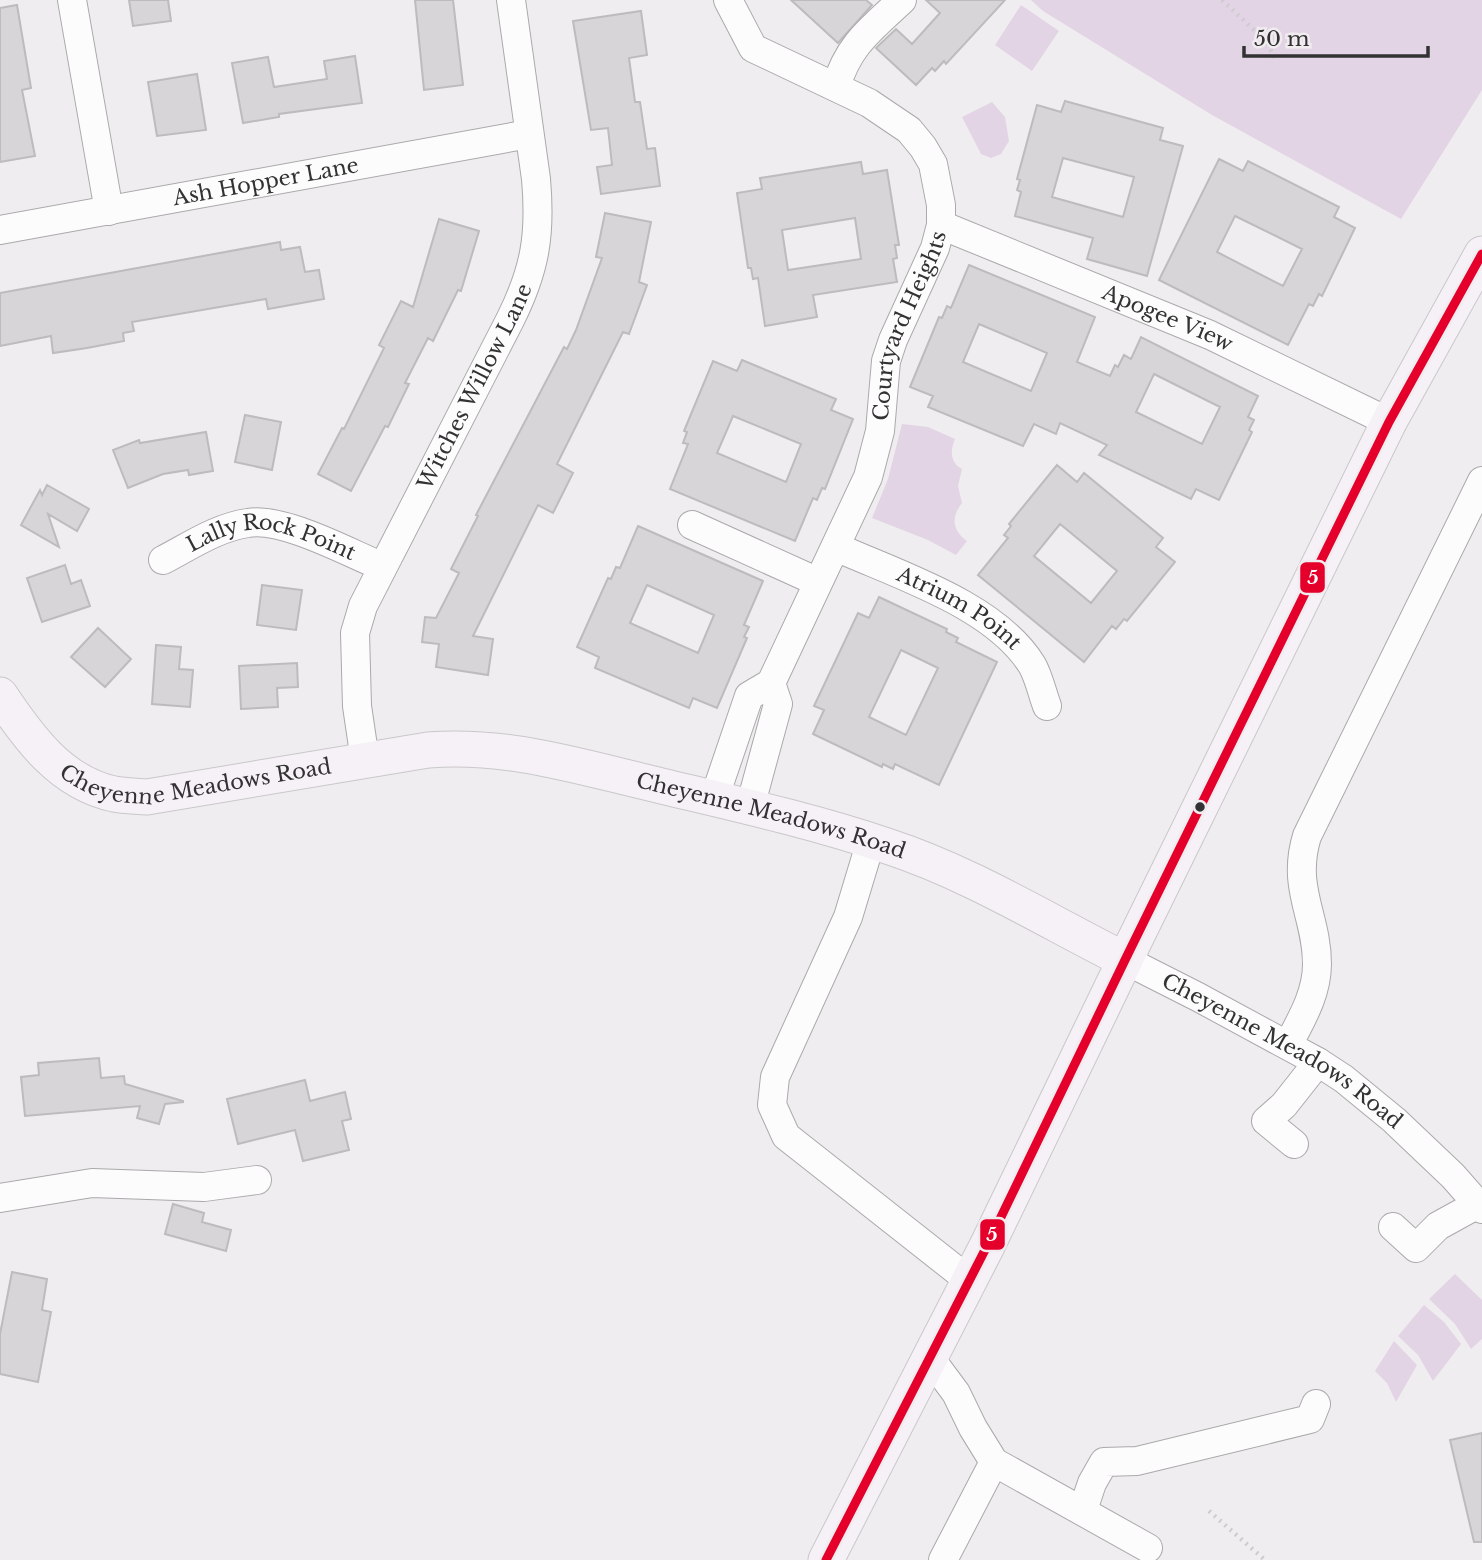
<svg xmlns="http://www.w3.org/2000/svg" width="1482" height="1560" font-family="'Libre Baskerville',serif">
	<rect width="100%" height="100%" fill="#efedef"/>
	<path fill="#e3d4e5" d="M 1031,0 L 1482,0 L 1482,90 L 1401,219 L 1212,115 L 1043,11 Z
		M 1021,5 L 1059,31 L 1032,71 L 995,45 Z
		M 992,102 L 1005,117 L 1009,141 L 1001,154 L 991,158 L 981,154 L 962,117 Z
		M 902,424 L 928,427 L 955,439 C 950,450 950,463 962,469 L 958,486 L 962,503 C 951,517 952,530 967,541 L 956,555 L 928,540 L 872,518 L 888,479 Z
		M 1455,1274 L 1482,1300 L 1482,1339 L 1471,1349 L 1455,1324 L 1429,1299 Z
		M 1424,1305 L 1444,1322 L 1461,1344 L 1433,1381 L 1418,1355 L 1398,1336 Z
		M 1394,1341 L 1417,1365 L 1396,1402 L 1387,1383 L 1375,1371 Z"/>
	<path fill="#d7d5d7" stroke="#bdbbbd" stroke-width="2" fill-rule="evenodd" d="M 129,0 L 168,0 L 171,21 L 133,26 Z
		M 415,0 L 453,0 L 463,85 L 424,90 Z
		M 791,0 L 866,0 L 872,5 L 838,43 Z
		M 926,0 L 1005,0 L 946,64 L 944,61 L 935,71 L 932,68 L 916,85 L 876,48 L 896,29 L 912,44 L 940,13 Z
		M 17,5 L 31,88 L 22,90 L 35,156 L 0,162 L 0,8 Z
		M 641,11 L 647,55 L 629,58 L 635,102 L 640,102 L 647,149 L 655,148 L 660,186 L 601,194 L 597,167 L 612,165 L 608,128 L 591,130 L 573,21 Z
		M 355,56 L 362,103 L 279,114 L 279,117 L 243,123 L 232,63 L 268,57 L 274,87 L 327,79 L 324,61 Z
		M 197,74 L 206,130 L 157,136 L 148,82 Z
		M 1065,101 L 1163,128 L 1160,140 L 1183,146 L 1147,276 L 1087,259 L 1093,238 L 1015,216 L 1021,192 L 1017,190 L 1020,180 L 1017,179 L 1037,105 L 1061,112 ZM 1063,158 L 1134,177 L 1123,217 L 1052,197 Z
		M 1219,159 L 1243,171 L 1248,161 L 1339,207 L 1334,217 L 1355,228 L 1322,296 L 1319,294 L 1313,306 L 1309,304 L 1288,345 L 1159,280 ZM 1235,216 L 1302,249 L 1283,286 L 1217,252 Z
		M 861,162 L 863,174 L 887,170 L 899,245 L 895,245 L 897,258 L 893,259 L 897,282 L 813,295 L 817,317 L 765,326 L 758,278 L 753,279 L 751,268 L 748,268 L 737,193 L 762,189 L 760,178 ZM 855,218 L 861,259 L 788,270 L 782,230 Z
		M 605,213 L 651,222 L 639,282 L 647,285 L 629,334 L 623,332 L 557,464 L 573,473 L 553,513 L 538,505 L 473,636 L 493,639 L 488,675 L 436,667 L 439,644 L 422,642 L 425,617 L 436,618 L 459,573 L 451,569 L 478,516 L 476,515 L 564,347 L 567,349 L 576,330 L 602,258 L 596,257 Z
		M 439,219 L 479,231 L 461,291 L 458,290 L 433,341 L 428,338 L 405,383 L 409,384 L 388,427 L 385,426 L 351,491 L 318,474 L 342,428 L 344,429 L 384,348 L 379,345 L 401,301 L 413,307 Z
		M 280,242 L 281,250 L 300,247 L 305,272 L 319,270 L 324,299 L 268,309 L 266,299 L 132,322 L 134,331 L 123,333 L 124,341 L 87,348 L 53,353 L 51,336 L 0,346 L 0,293 Z
		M 969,265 L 1095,317 L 1077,362 L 1110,376 L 1115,365 L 1118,367 L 1124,355 L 1131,359 L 1141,337 L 1258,396 L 1248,417 L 1254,420 L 1249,430 L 1252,432 L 1219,500 L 1196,489 L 1191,499 L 1099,455 L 1107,445 L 1060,423 L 1056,434 L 1034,424 L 1023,446 L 928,407 L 933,396 L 910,387 L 939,317 L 942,318 L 947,306 L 951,308 ZM 979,324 L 1047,353 L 1031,391 L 963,362 ZM 1154,374 L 1220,407 L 1202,444 L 1136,412 Z
		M 742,360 L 836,399 L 831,410 L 853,419 L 825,489 L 822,488 L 817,500 L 813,498 L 795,541 L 670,489 L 688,444 L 683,443 L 687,432 L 684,431 L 713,361 L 737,371 ZM 733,416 L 801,444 L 786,482 L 717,453 Z
		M 245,415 L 281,422 L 272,470 L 235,462 Z
		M 206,432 L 213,471 L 189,475 L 188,470 L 163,474 L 128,488 L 113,450 L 139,440 L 140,443 Z
		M 1057,465 L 1077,482 L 1084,473 L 1163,538 L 1156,547 L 1175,562 L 1127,621 L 1124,619 L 1116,629 L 1112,626 L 1084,662 L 978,575 L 1008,538 L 1004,535 L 1011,526 L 1009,524 ZM 1060,524 L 1117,571 L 1091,603 L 1034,556 Z
		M 47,485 L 89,509 L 77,531 L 48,514 L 59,547 L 21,525 L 40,490 L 42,495 Z
		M 638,526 L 763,581 L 744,625 L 749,627 L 744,637 L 747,638 L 717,708 L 693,698 L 689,708 L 595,668 L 599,657 L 577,647 L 608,578 L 611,579 L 616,567 L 620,568 ZM 647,585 L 714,615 L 698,653 L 630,623 Z
		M 65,565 L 71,584 L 81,580 L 90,606 L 42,622 L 27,578 Z
		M 262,585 L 302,590 L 296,630 L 257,625 Z
		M 879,597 L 947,629 L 946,632 L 958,638 L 956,642 L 997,662 L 939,785 L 895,764 L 893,769 L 883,764 L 882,767 L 813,734 L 824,710 L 814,706 L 858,613 L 869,618 ZM 901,650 L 938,668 L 906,735 L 869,717 Z
		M 98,628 L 131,659 L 105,687 L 71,657 Z
		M 156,645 L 181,647 L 179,669 L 193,670 L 190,707 L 152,704 Z
		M 297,663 L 298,687 L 277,688 L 278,707 L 241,709 L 239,666 Z
		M 99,1058 L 101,1078 L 124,1076 L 125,1084 L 183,1101 L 183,1102 L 165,1104 L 159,1124 L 137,1118 L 140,1106 L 25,1116 L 21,1077 L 39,1075 L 38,1063 Z
		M 305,1080 L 310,1101 L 345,1092 L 351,1119 L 342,1121 L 349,1150 L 303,1161 L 295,1130 L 238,1144 L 227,1099 Z
		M 173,1204 L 204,1213 L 202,1222 L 231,1230 L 226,1251 L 165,1234 Z
		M 12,1272 L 47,1279 L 42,1310 L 51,1312 L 38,1382 L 0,1374 L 0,1334 Z
		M 1482,1433 L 1482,1542 L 1474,1542 L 1450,1440 Z"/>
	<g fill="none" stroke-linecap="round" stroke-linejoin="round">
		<defs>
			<g id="minor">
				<path d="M 72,0 L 109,211"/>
				<path d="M 836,87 C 848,45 871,29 902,0"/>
				<path id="s1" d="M 941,225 L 1210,335 L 1389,422"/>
				<path id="s2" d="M 0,230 L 529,134"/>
				<path d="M 692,525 L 818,582"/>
				<path id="s3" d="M 836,547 C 898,575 995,605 1032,665 C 1039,677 1042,693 1047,706"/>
				<path id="s4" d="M 163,560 C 190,546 218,527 248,523 C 283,517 347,552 381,566"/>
				<path id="s5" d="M 365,760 L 357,706 L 355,633 L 363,606 L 510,320 C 535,270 541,235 536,179 L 511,0"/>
				<path id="s6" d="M 714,799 L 749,696 L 771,683 L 868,477 L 880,431 L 886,361 L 893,340 L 935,248 L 941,225 L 941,205 L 933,164 L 923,147 L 909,130 L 869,103 L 753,48 L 728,0"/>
				<path d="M 750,807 L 778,704 L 771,683"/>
				<path d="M 871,841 L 848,917 L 775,1077 L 772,1105 L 786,1136 L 970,1281"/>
				<path id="s7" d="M 1125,960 L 1198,997 L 1318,1062 L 1344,1079 L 1394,1120 L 1453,1176 L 1482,1209"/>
				<path d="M 1288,1045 C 1301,1020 1317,994 1317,964 C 1317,916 1291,888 1307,836 L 1482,481"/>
				<path d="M 1294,1144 L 1266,1121 L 1284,1105 L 1318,1062"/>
				<path d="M 0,1198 L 92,1183 L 204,1187 L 257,1180"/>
				<path d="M 1393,1227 L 1416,1248 L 1438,1226 L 1478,1204"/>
				<path d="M 930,1358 L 956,1393 L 973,1428 L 994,1462 L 1148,1548"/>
				<path d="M 1083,1510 L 1092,1483 L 1104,1462 L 1137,1461 L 1310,1419 L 1316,1404"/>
				<path d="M 943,1560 L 994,1462"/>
			</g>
			<g id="major">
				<path id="s8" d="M 0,695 C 28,737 61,783 114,794 C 125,796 136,796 147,797 L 428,750 C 503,744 570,764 641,781 C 723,801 807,819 887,846 C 970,873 1047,921 1125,960"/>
				<path d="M 826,1560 L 987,1246 L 1125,960 L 1389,422 L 1482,254"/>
			</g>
		</defs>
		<use href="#minor" stroke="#aba9ab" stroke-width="30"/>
		<use href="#major" stroke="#c9c8c9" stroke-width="37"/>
		<path stroke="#cdcccd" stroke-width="4.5" stroke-dasharray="2 5" stroke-linecap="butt" d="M 1222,0 L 1267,42 L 1275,60
			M 1209,1511 L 1265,1560"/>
		<use href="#minor" stroke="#fdfcfd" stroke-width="28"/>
		<use href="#major" stroke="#f6f1f7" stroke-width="35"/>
		<defs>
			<path id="bus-1" d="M 826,1560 L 987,1246 L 1125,960 L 1389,422 L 1482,254"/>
		</defs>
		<use href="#bus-1" stroke="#f0ecf0" stroke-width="14"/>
		<use href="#bus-1" stroke="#e4002b" stroke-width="9"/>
	</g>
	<circle fill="#333233" stroke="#f0ecf0" stroke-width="2.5" cx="1200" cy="807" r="6"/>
	<g text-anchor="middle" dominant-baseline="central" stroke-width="6" stroke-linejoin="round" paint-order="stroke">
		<g font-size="21" fill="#333233" stroke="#f0ecf0">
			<text stroke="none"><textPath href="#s2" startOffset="270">Ash Hopper Lane</textPath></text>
			<text stroke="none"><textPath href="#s1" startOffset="245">Apogee View</textPath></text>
			<text stroke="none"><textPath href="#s6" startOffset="520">Courtyard Heights</textPath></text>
			<text stroke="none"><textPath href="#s5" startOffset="402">Witches Willow Lane</textPath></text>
			<text stroke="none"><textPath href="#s4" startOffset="117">Lally Rock Point</textPath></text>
			<text stroke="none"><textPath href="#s3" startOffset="138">Atrium Point</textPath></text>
			<text stroke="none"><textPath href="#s8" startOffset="236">Cheyenne Meadows Road</textPath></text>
			<text stroke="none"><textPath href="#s8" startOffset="824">Cheyenne Meadows Road</textPath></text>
			<text stroke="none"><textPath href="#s7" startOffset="182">Cheyenne Meadows Road</textPath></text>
		</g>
	</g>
	<g stroke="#f0ecf0" stroke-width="2.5">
		<rect x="1299" y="561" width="27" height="33" rx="7" fill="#e4002b"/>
		<rect x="979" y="1218" width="27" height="33" rx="7" fill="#e4002b"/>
	</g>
	<g font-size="19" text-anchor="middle" font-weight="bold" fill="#fff">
		<text x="1313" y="584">5</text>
		<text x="992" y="1241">5</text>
	</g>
	<path d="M1244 46v10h184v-10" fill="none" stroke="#333233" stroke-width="3.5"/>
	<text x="1254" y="46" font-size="21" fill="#333233" stroke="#f0ecf0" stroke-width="5" paint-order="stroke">50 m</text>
</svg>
